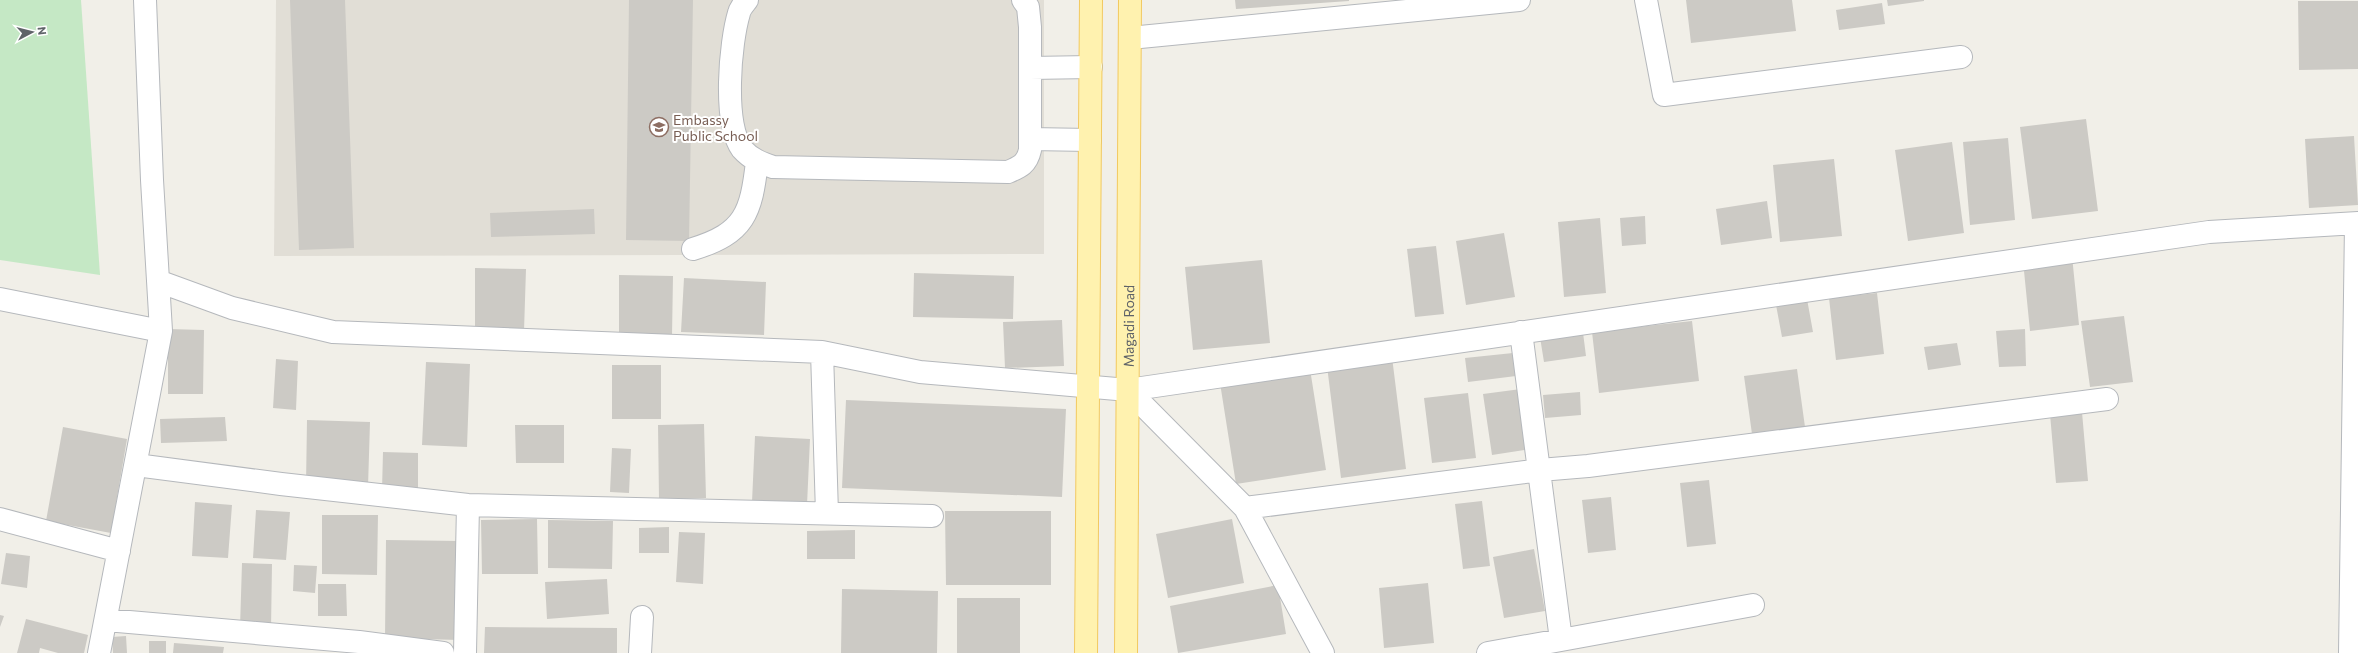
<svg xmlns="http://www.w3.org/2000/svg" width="2358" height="653" font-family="Commissioner,sans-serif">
	<rect width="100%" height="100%" fill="#f1efe8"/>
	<path fill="#e1ded6" d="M 276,0 L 1044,0 L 1044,254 L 274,256 Z"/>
	<path fill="#c5e8c5" d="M 0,0 L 81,0 L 100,275 L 0,260 Z"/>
	<path fill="#cccac5" d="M 290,0 L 345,0 L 354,248 L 299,250 Z
		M 629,0 L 693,0 L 689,241 L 626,240 Z
		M 1235,0 L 1349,0 L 1349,1 L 1236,9 Z
		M 1686,0 L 1792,0 L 1796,31 L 1691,43 Z
		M 1887,0 L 1924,0 L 1924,1 L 1888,6 Z
		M 2298,1 L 2358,1 L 2358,69 L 2299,70 Z
		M 1882,3 L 1885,24 L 1839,30 L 1836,10 Z
		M 2086,119 L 2098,211 L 2032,219 L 2020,127 Z
		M 2354,136 L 2358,205 L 2309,208 L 2305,139 Z
		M 2008,138 L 2015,220 L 1970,225 L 1963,142 Z
		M 1952,142 L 1964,233 L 1908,241 L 1895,150 Z
		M 1834,159 L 1842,236 L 1780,242 L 1773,165 Z
		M 1767,201 L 1772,238 L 1721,245 L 1716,209 Z
		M 594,209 L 595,234 L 491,237 L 490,213 Z
		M 1645,216 L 1646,244 L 1622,246 L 1620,218 Z
		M 1600,218 L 1606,293 L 1564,297 L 1558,222 Z
		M 1504,233 L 1515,297 L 1466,305 L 1456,241 Z
		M 1436,246 L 1444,314 L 1415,317 L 1407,249 Z
		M 2072,256 L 2079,325 L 2030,331 L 2023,261 Z
		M 1262,260 L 1270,343 L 1193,350 L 1185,267 Z
		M 475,268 L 526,269 L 524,331 L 475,330 Z
		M 914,273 L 1014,276 L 1013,319 L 913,317 Z
		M 619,275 L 673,276 L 672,336 L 619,335 Z
		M 684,278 L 766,282 L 764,335 L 681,332 Z
		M 1877,293 L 1884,354 L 1836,360 L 1829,298 Z
		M 1807,299 L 1813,332 L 1782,337 L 1776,305 Z
		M 2124,316 L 2133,382 L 2090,387 L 2081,321 Z
		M 1062,320 L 1064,366 L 1005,368 L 1003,322 Z
		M 1692,321 L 1699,381 L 1599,393 L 1592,332 Z
		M 1582,325 L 1586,356 L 1544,362 L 1539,331 Z
		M 168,329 L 204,330 L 203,394 L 168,394 Z
		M 2025,329 L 2026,366 L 1999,367 L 1996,331 Z
		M 1957,343 L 1961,365 L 1928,370 L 1924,347 Z
		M 1513,353 L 1516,376 L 1468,382 L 1465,358 Z
		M 1392,357 L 1406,469 L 1341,478 L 1327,366 Z
		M 276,359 L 298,361 L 296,410 L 273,408 Z
		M 426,362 L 470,364 L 467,447 L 422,445 Z
		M 612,365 L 661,365 L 661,419 L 612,419 Z
		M 1310,369 L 1326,470 L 1236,484 L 1220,383 Z
		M 1797,369 L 1805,427 L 1752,434 L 1744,376 Z
		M 1521,389 L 1530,449 L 1492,455 L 1483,394 Z
		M 1580,392 L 1581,415 L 1545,418 L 1543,395 Z
		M 1468,393 L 1476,458 L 1432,463 L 1424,398 Z
		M 846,400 L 1066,409 L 1062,497 L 842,488 Z
		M 2082,412 L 2088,481 L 2056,483 L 2050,414 Z
		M 225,417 L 227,441 L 161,443 L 160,419 Z
		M 307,420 L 370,422 L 368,487 L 306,485 Z
		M 704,424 L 706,498 L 659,499 L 658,425 Z
		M 515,425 L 564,425 L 564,463 L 516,463 Z
		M 63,427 L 127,439 L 111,533 L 46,521 Z
		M 755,436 L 810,439 L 807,505 L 752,502 Z
		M 612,448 L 631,449 L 629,493 L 610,492 Z
		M 383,452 L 418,453 L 418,491 L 382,490 Z
		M 1709,480 L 1716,544 L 1687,547 L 1680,483 Z
		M 1611,497 L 1616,550 L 1588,553 L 1582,500 Z
		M 1482,501 L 1490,566 L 1463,569 L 1455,504 Z
		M 195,502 L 232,505 L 228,558 L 192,556 Z
		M 256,510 L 290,512 L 286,560 L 253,558 Z
		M 945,511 L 1051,511 L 1051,585 L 946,585 Z
		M 322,515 L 378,515 L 377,575 L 322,574 Z
		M 537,519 L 538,574 L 482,574 L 481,520 Z
		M 1232,519 L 1244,583 L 1168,598 L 1156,534 Z
		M 548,520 L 613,521 L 612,569 L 548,568 Z
		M 669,527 L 669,553 L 639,553 L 639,528 Z
		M 855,530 L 855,559 L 807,559 L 807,531 Z
		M 679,532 L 705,533 L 703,584 L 676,582 Z
		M 386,540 L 460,541 L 459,640 L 385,638 Z
		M 1534,549 L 1545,611 L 1504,618 L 1493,557 Z
		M 6,553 L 30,556 L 27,588 L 1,584 Z
		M 242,563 L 272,564 L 271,629 L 240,628 Z
		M 294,565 L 317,566 L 315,593 L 293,591 Z
		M 607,579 L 609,614 L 547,619 L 545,582 Z
		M 1428,583 L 1434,643 L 1384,648 L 1379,588 Z
		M 318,584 L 346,584 L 347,616 L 318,616 Z
		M 1278,585 L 1286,634 L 1178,653 L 1170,606 Z
		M 842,589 L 938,591 L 937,653 L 841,653 Z
		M 957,598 L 1020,598 L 1020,653 L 957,653 Z
		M 0,615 L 4,616 L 0,627 Z
		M 26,619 L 88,635 L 84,653 L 58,653 L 40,648 L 39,653 L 17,653 Z
		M 485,627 L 617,628 L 617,653 L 484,653 Z
		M 126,636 L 127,653 L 113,653 L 112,637 Z
		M 149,641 L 166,641 L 166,653 L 149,653 Z
		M 174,643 L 224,647 L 223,653 L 173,653 Z"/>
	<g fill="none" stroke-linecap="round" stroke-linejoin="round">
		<defs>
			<path id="minor" d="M 747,0 C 744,4 740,8 739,13 C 730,43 723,123 742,149 C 751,159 761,163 773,167 L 1008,172 C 1020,167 1027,164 1030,150 L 1030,27 L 1028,7 L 1023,0
				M 1646,0 L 1664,95 L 1961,57
				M 1130,38 L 1519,0
				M 1030,68 L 1091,67
				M 1030,139 L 1090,140
				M 693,249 C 745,233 751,213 757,162
				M 158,281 L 232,308 L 333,332 L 822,352 L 920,372 L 1128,390 L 2209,232 L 2358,223
				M 0,299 L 161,331
				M 822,352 L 827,513
				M 1128,390 L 1245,508 L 1323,653
				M 136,465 L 281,484 L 468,505 L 932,516
				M 1245,508 L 1540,470 L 1588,466 L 2107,399
				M 0,519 L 119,551
				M 106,620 L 359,642 L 443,653
				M 1561,640 L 1753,605
				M 99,653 L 161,331 L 152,180 L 145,0
				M 465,653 L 468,505
				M 640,653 L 642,617
				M 1488,653 L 1561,640 L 1521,332
				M 2350,653 L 2356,224"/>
			<g id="major">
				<path d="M 1086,653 L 1091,0"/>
				<path id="s1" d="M 1126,653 L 1130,0"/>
			</g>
		</defs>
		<use href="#minor" stroke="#b5b8bc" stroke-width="24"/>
		<use href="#major" stroke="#f2c960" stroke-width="24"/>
		<use href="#minor" stroke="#fff" stroke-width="22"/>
		<use href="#major" stroke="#fff2af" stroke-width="22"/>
	</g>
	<defs>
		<symbol id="school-ring" viewBox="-11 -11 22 22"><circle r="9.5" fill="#fff" stroke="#8d6e63" stroke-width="1.5"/><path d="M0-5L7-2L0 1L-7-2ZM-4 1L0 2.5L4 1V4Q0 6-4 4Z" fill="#8d6e63"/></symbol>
	</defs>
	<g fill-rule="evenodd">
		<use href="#school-ring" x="648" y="116" width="22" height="22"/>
	</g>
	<g text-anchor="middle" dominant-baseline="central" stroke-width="4" stroke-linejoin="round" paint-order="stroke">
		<g font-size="14" fill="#785e54" stroke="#fff" text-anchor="start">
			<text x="673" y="119">Embassy<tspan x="673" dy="16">Public School</tspan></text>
		</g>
		<g font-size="14" fill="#5f6368" stroke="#fff">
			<text stroke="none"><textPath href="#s1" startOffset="327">Magadi Road</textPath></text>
		</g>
	</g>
	<g transform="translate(32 32) rotate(83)" stroke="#ffffff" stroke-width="3" paint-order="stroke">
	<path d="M0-3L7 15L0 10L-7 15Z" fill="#5f6368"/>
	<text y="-6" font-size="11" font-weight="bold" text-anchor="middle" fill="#5f6368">N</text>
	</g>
</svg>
